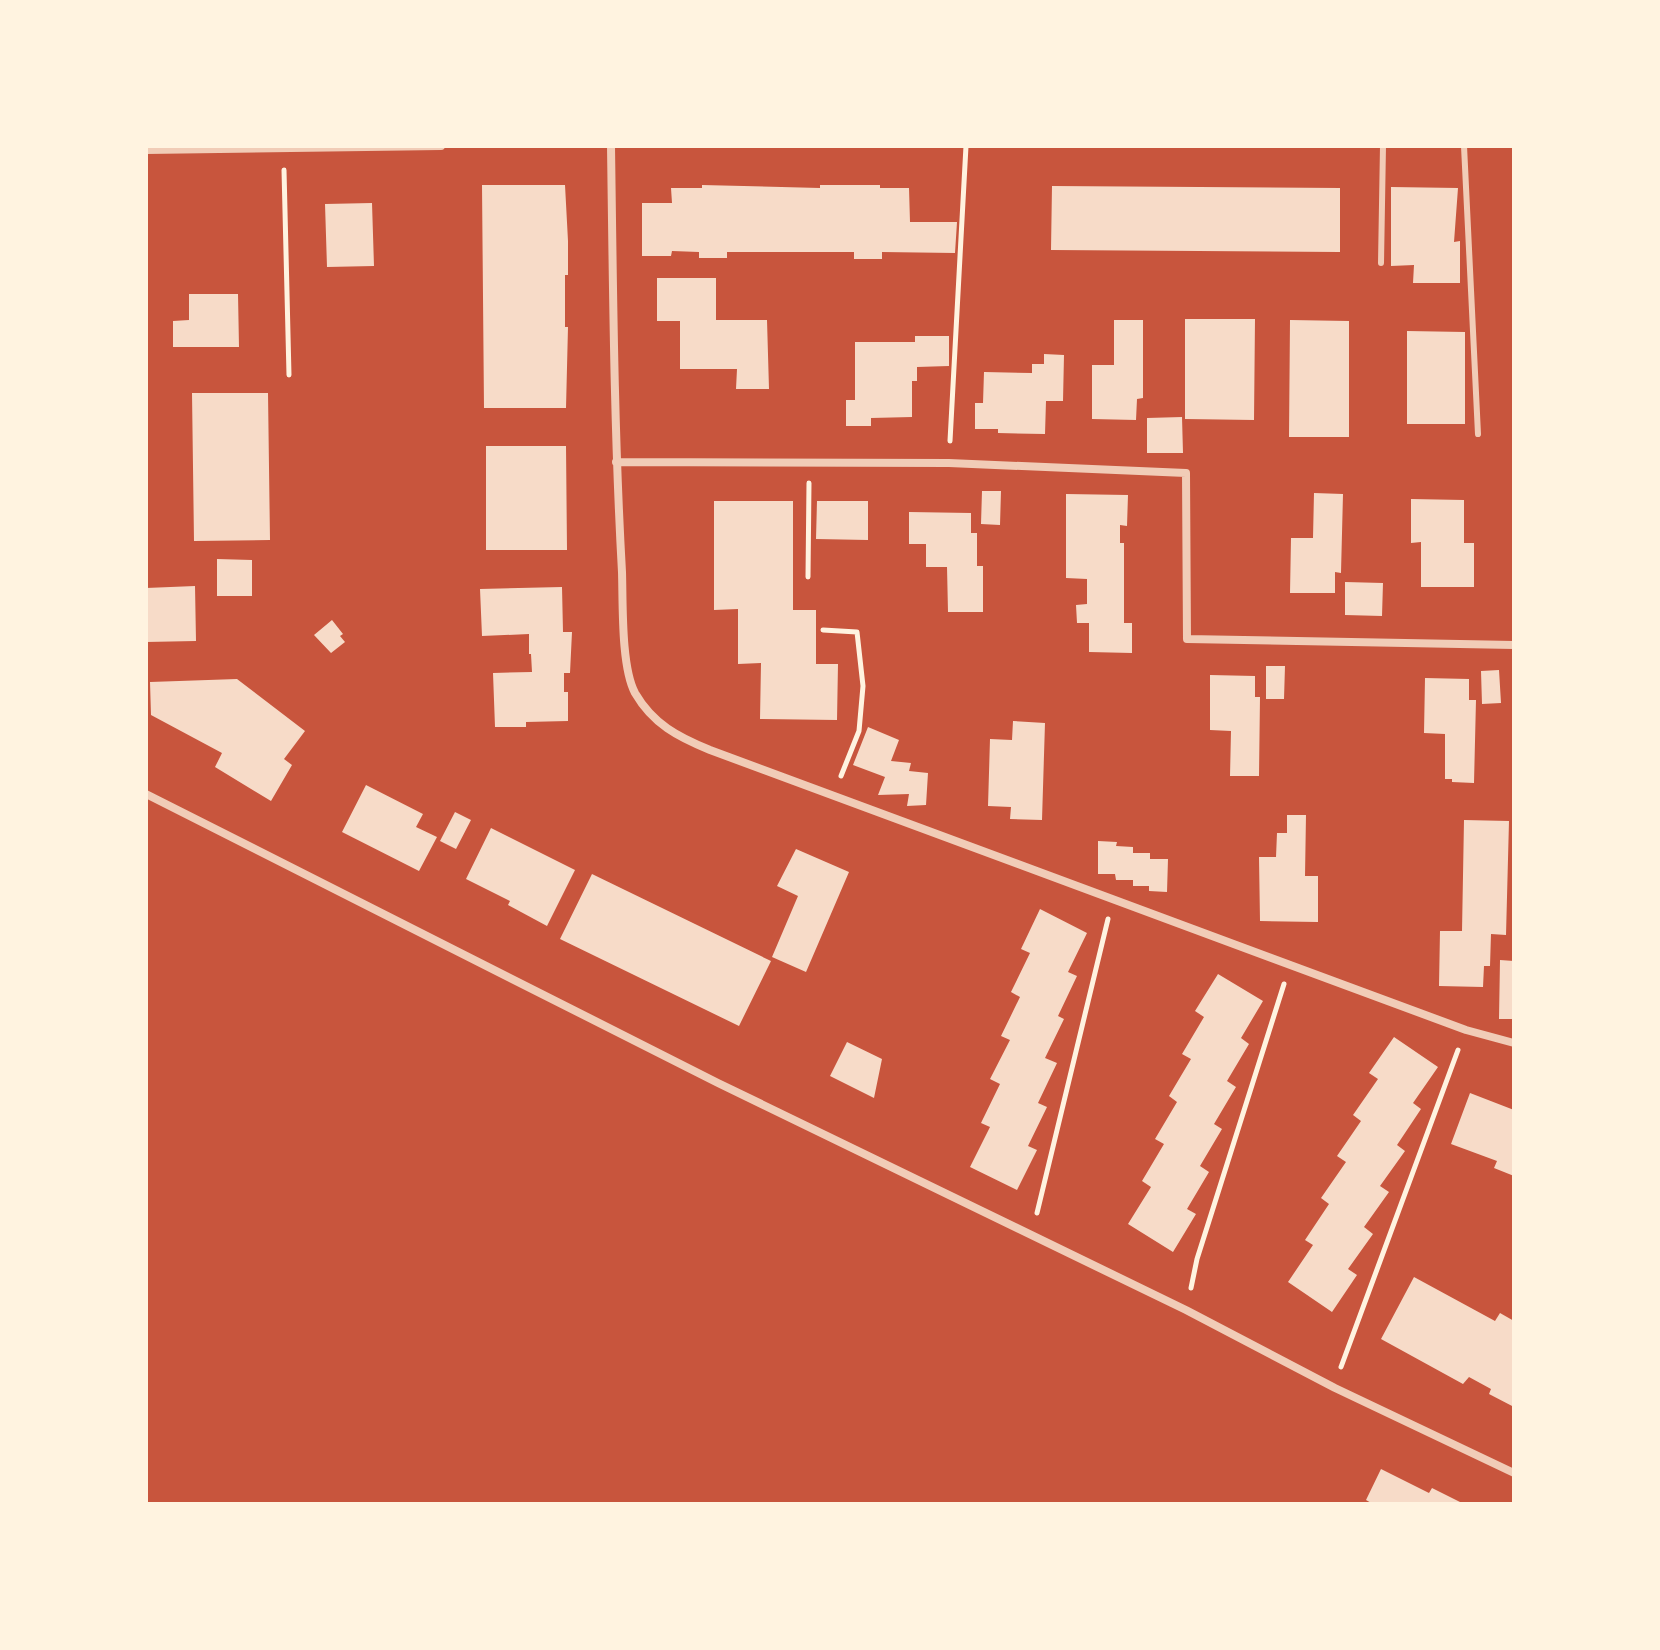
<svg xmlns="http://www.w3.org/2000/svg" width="1660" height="1650" font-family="'DM Sans',sans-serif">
	<rect width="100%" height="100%" fill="#c8553d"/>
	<path fill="#f7dbc8" d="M 482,185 L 565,185 L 568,241 L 568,275 L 565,275 L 565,327 L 568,327 L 566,408 L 484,408 Z
		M 702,185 L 820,188 L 820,185 L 880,185 L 880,188 L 909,188 L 910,222 L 957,222 L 955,253 L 882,252 L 882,259 L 854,259 L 854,252 L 727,252 L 727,258 L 699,258 L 699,252 L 672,251 L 671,256 L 642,256 L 642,203 L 672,203 L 671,188 L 702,188 Z
		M 1052,186 L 1340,188 L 1340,252 L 1051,250 Z
		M 1391,187 L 1458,188 L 1454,242 L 1460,241 L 1460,283 L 1413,283 L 1414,265 L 1391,266 Z
		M 372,203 L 374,266 L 327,267 L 325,204 Z
		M 657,278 L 716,278 L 716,320 L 767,320 L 769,389 L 736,389 L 737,369 L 680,369 L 680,321 L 657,321 Z
		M 189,294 L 238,294 L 239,347 L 173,347 L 173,321 L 189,320 Z
		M 1185,319 L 1255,319 L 1254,420 L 1185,419 Z
		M 1114,320 L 1143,320 L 1143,398 L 1137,399 L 1136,420 L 1092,419 L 1092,365 L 1114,365 Z
		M 1290,320 L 1349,321 L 1349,437 L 1289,437 Z
		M 1407,331 L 1465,332 L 1465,424 L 1407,424 Z
		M 915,336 L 949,336 L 949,366 L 917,367 L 917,381 L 912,381 L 912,417 L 871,418 L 871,426 L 846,426 L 846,400 L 855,400 L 855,342 L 915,342 Z
		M 1044,354 L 1064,355 L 1063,401 L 1046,401 L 1045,434 L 998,433 L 998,429 L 975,429 L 975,403 L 983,403 L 984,372 L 1032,373 L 1032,364 L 1044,364 Z
		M 192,393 L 268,393 L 270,540 L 194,541 Z
		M 1182,417 L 1183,453 L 1147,453 L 1147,418 Z
		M 486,446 L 566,446 L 567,550 L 486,550 Z
		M 982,491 L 1001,491 L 1000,525 L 981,524 Z
		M 1314,493 L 1343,494 L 1341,573 L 1335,572 L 1335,593 L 1290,593 L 1291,538 L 1313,538 Z
		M 1066,494 L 1128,495 L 1127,526 L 1120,525 L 1120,543 L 1124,543 L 1124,623 L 1132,623 L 1132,653 L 1089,652 L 1089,623 L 1077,623 L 1076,605 L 1087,604 L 1087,579 L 1066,578 Z
		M 1411,499 L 1464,500 L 1464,543 L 1474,543 L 1474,587 L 1421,587 L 1421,542 L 1411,543 Z
		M 714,501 L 793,501 L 793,610 L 816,610 L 816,664 L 838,664 L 837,720 L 760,719 L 761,663 L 738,664 L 738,609 L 714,610 Z
		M 817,501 L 868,501 L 868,540 L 816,539 Z
		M 909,512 L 971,513 L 971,533 L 977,533 L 977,566 L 983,566 L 983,612 L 948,612 L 947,567 L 926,567 L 926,544 L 909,544 Z
		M 217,559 L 252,560 L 252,596 L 217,596 Z
		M 1345,582 L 1383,583 L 1382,616 L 1345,615 Z
		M 195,586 L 196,641 L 146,642 L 146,588 Z
		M 562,587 L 563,632 L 572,632 L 570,673 L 564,673 L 564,692 L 568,692 L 568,721 L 526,722 L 526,727 L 495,727 L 493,673 L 532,672 L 531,654 L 529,654 L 529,634 L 482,636 L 480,589 Z
		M 332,620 L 343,634 L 340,636 L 345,642 L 331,653 L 314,635 Z
		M 1266,666 L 1285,666 L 1284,699 L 1266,699 Z
		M 1499,670 L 1501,703 L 1482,704 L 1481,671 Z
		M 1210,675 L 1255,676 L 1255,697 L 1260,697 L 1259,776 L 1230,776 L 1231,731 L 1210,730 Z
		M 1425,678 L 1469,679 L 1469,700 L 1476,700 L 1474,783 L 1452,782 L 1452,779 L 1445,779 L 1445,734 L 1424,733 Z
		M 237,679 L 305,731 L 284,759 L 292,765 L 271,801 L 215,767 L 222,753 L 151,715 L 150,682 Z
		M 1013,721 L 1045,723 L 1042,820 L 1010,819 L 1011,807 L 988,806 L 990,739 L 1012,740 Z
		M 868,727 L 899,740 L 891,761 L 911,763 L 909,771 L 928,773 L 926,805 L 907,806 L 909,794 L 878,795 L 885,777 L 853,765 Z
		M 366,785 L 423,814 L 416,827 L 437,837 L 419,871 L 342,832 Z
		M 455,812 L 471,820 L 456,849 L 440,841 Z
		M 1287,815 L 1306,815 L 1305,876 L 1318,876 L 1318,922 L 1260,921 L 1259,857 L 1276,857 L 1277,833 L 1287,833 Z
		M 1464,820 L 1509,821 L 1506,935 L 1491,934 L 1490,966 L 1484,966 L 1483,987 L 1439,986 L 1440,931 L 1462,931 Z
		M 491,828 L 575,870 L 547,926 L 508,905 L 510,901 L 466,879 Z
		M 1098,841 L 1117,842 L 1116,846 L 1133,847 L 1133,853 L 1150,853 L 1150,859 L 1168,859 L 1167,892 L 1149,891 L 1149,886 L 1133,886 L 1133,880 L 1116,880 L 1115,874 L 1098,874 Z
		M 796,849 L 849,872 L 806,972 L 772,957 L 798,896 L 777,886 Z
		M 592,874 L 771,961 L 739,1026 L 560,939 Z
		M 1040,909 L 1087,933 L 1068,972 L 1077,976 L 1058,1016 L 1064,1019 L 1045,1058 L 1057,1063 L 1038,1103 L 1047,1107 L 1028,1146 L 1037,1150 L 1017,1190 L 970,1167 L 990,1127 L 981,1123 L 1000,1084 L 990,1079 L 1010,1040 L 1001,1036 L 1020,997 L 1011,992 L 1030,953 L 1021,949 Z
		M 1500,960 L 1514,961 L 1514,1019 L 1499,1019 Z
		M 1218,974 L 1263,1001 L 1241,1038 L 1249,1044 L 1227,1081 L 1236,1087 L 1214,1124 L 1222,1129 L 1200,1166 L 1209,1172 L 1187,1209 L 1196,1214 L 1173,1252 L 1128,1224 L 1151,1187 L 1142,1181 L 1164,1144 L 1155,1139 L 1177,1102 L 1169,1096 L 1191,1059 L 1182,1054 L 1204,1017 L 1195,1011 Z
		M 1394,1037 L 1438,1067 L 1413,1103 L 1421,1109 L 1397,1145 L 1405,1151 L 1380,1186 L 1389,1192 L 1364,1227 L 1373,1234 L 1348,1269 L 1357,1275 L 1332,1312 L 1288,1282 L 1313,1245 L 1305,1240 L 1329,1204 L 1321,1198 L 1346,1162 L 1337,1156 L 1361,1121 L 1353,1115 L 1378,1079 L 1369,1073 Z
		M 847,1042 L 882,1059 L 874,1098 L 830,1076 Z
		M 1470,1093 L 1514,1110 L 1514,1176 L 1494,1168 L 1497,1161 L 1451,1144 Z
		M 1414,1277 L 1495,1321 L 1500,1313 L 1514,1321 L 1514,1407 L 1489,1394 L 1491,1389 L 1469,1377 L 1463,1384 L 1381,1339 Z
		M 1381,1469 L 1429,1493 L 1432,1488 L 1464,1504 L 1373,1504 L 1366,1500 Z"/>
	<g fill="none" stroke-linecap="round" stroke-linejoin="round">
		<path stroke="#fff3e0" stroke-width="5" d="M 284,170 L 289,375
			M 950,441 L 966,146
			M 808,577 L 809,483
			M 823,630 L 857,632 L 863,686 L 859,731 L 841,776
			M 1037,1213 L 1108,919
			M 1191,1288 L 1197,1259 L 1284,984
			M 1341,1367 L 1458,1050"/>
		<path stroke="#f1ccb7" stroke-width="6" d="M 1464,146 L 1478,434
			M 1381,263 L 1383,146"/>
		<path stroke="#f1ccb7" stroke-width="8" d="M 611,146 C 613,288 614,430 622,572 C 623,603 621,667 635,693 C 653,724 678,737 710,750 L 1466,1030 L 1514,1043
			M 146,150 L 441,146
			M 616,462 L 949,463 L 1186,473 L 1187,639 L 1514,645
			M 146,794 L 718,1083 L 1186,1310 L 1335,1388 L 1514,1473"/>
	</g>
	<rect width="1660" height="1650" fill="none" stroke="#fff3e0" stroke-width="296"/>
</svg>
